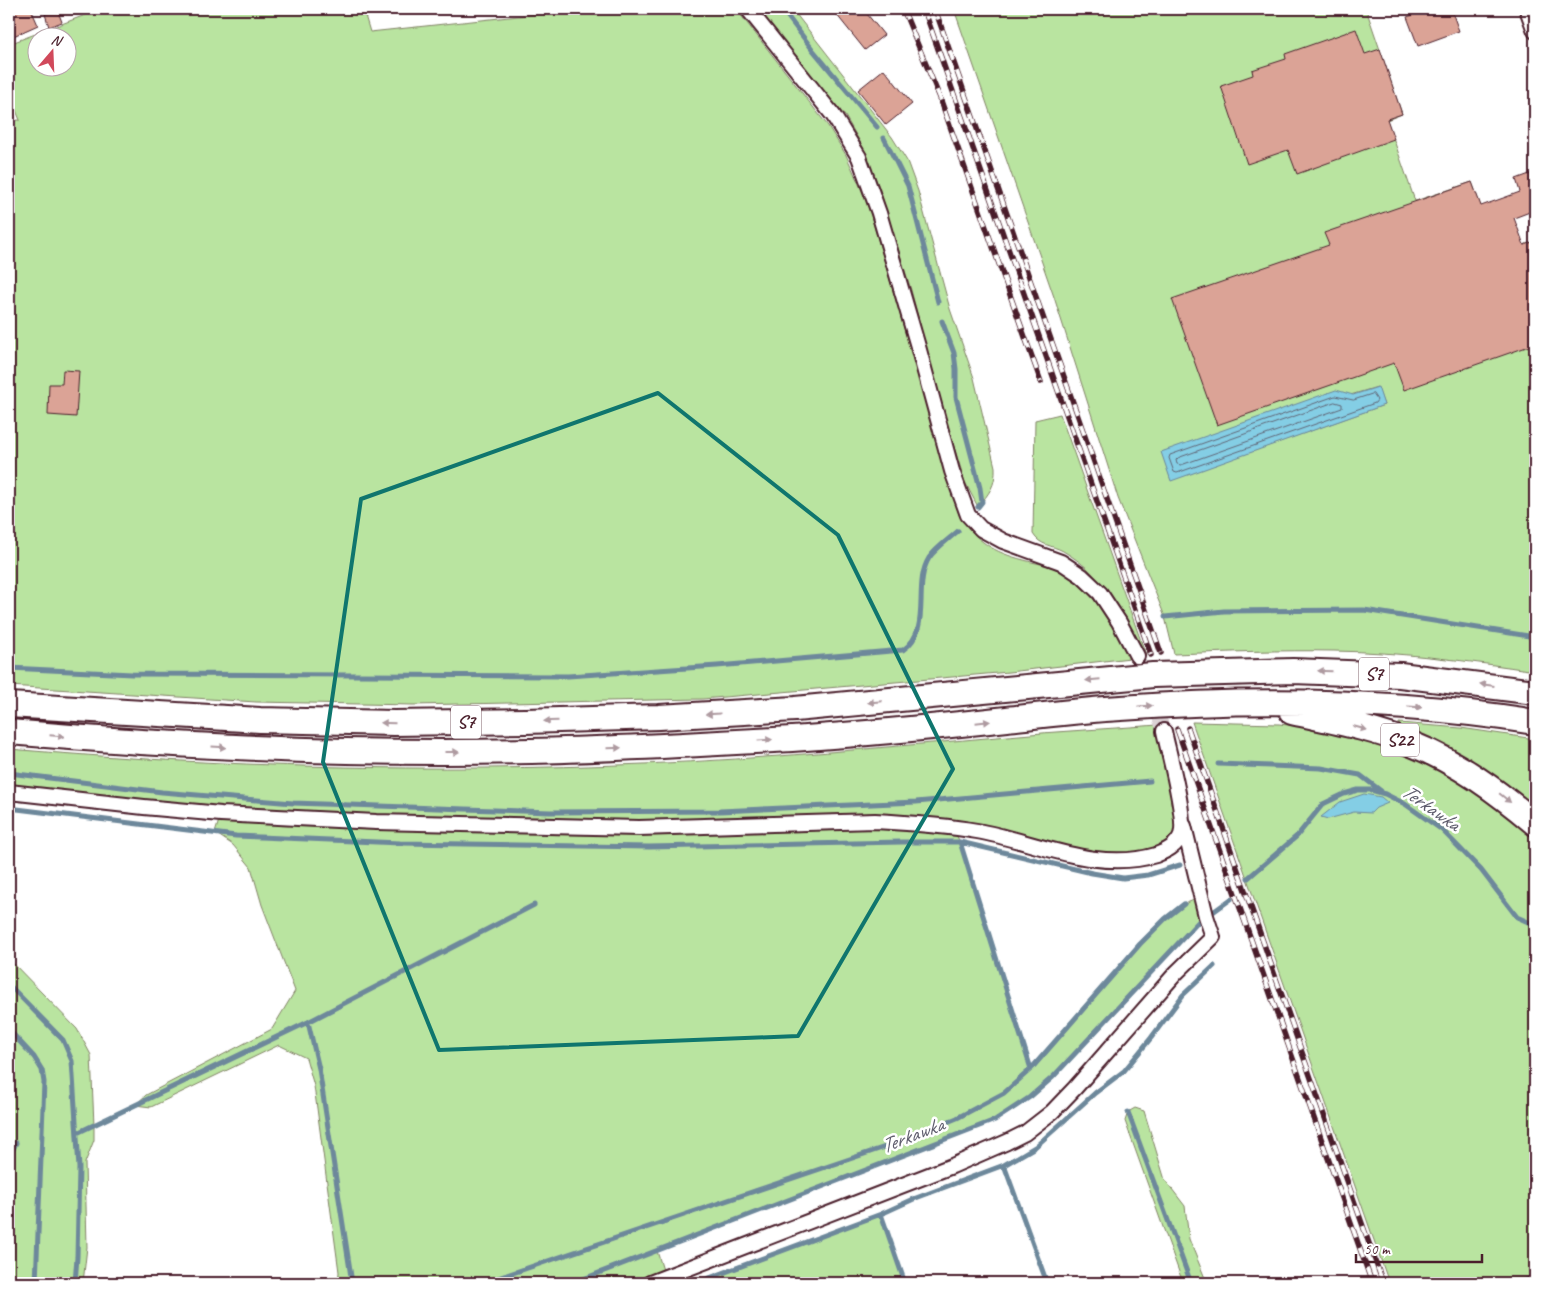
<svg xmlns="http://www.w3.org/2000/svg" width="1544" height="1292" font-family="Caveat,sans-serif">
	<rect width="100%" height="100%" fill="#fff"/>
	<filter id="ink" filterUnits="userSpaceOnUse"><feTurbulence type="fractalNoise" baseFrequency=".02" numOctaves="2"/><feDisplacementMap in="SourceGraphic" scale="10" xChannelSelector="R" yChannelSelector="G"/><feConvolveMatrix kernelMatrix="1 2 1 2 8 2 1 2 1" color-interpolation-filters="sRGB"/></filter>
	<g filter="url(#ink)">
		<path fill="#b9e4a0" stroke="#828266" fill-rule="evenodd" d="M 101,9 L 363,9 L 370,32 L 537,14 L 536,9 L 736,9 L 828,126 L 846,155 L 867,202 L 959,515 C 977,542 993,552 1024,560 C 1033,563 1045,564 1054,568 C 1089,584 1114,624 1130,658 L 1009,672 L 702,699 L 413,705 L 256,702 L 9,686 L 9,121 L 20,120 L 9,94 L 9,44 ZM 38,38 L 68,38 L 68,68 L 38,68 Z
			M 756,9 L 792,9 L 892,137 L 907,161 L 918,191 L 950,309 L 974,378 L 995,467 C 996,486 989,493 978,507 L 965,482 L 942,409 L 911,290 L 879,187 L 863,147 L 845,116 Z
			M 954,9 L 1366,9 L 1402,114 L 1387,120 L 1415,201 L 1472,182 L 1498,254 L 1535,241 L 1535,671 C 1469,661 1401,652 1334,651 C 1281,650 1228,652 1174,654 L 1165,617 L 1118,498 L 1054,297 ZM 1377,387 L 1384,405 L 1171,480 L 1162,452 Z
			M 1060,414 L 1146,655 L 1143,655 C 1128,630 1109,589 1088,569 C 1081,563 1072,556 1063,551 C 1052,545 1040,546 1033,534 L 1035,420 Z
			M 1192,722 L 1279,724 L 1316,728 L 1375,741 L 1439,765 L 1520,822 L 1535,837 L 1535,1283 L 1389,1283 Z
			M 1399,723 L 1461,728 L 1535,739 L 1535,810 L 1407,731 L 1399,725 Z
			M 1158,725 L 1181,837 L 1133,860 L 952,827 L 960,842 L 1030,1068 L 1140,944 L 1165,919 L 1184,904 L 1194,900 L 1204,905 L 1206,916 L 1200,920 L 1053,1077 L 1030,1097 L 995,1120 L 657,1251 L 667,1283 L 338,1283 L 339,1272 L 314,1086 L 306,1058 L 279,1045 L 151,1107 L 135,1105 L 146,1095 L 272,1029 L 295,991 L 262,905 L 251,867 L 233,845 L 215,833 L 221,814 L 9,792 L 9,749 C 220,767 432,773 644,764 C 766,759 887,747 1008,736 C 1058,731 1108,729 1158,725 Z
			M 9,959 L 77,1029 L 91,1055 L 94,1125 L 94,1140 L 85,1163 L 87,1247 L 83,1283 L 9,1283 Z
			M 1135,1108 L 1144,1111 L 1165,1180 L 1185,1206 L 1189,1239 L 1207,1283 L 1183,1283 L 1125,1121 L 1128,1112 Z
			M 881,1214 L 905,1283 L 696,1283 Z"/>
		<path fill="#84cee5" stroke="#6d889b" d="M 1378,387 L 1384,405 L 1171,481 L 1161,452 L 1336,390 L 1353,395 Z
			M 1364,794 L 1381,797 L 1388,803 L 1376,808 L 1371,813 L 1354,812 L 1328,819 L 1321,817 L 1340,802 Z"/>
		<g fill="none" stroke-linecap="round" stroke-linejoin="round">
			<path stroke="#616575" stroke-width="1" d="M 1373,394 L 1377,400 L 1375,403 L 1177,473 L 1174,472 L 1169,458 L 1170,455 L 1335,396 L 1353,400 Z
				M 1335,402 L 1342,404 L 1342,408 L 1181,465 L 1177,464 L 1176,460 L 1178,458 Z"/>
			<path stroke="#6d889b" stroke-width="5" d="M 782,9 L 813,50 L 877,127
				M 884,138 L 908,186 L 938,302
				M 942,321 L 954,353 L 956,369 L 956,397 L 980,488 L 982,502 L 978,507
				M 1165,617 L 1224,611 L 1364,610 L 1535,637
				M 9,668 L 132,674 L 568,676 L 717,666 L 903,650 C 933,630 912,585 929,558 C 936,548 949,539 958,531
				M 1218,764 L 1321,768 L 1360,775 L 1381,791
				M 9,773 L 162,792 L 293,803 L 550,812 L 720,811 L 916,802 L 1150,781
				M 9,808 L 236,836 L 400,843 L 649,847 L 902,842 L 960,842 L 1092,873 L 1123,878 L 1148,875 L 1180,865
				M 960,842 L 1031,1069
				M 1248,878 L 1297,836 L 1323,804 L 1344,794 L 1358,790 L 1371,790 L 1385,794 L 1405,804 L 1442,830 L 1481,870 L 1517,917 L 1535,925
				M 1213,912 L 1231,899
				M 9,985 L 63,1040 L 72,1061 L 79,1168 L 77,1257 L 75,1283
				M 308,1022 L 319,1069 L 352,1283
				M 9,1030 L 34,1057 L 42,1070 L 44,1082 L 36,1283
				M 1128,1112 L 1191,1283
				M 77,1133 L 308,1022 L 534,905
				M 9,1157 L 16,1143
				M 1004,1165 L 1047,1283
				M 881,1214 L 905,1283
				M 483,1283 L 894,1144 L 957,1118 L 1004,1093 L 1031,1069 L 1140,944 L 1165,919 L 1184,904
				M 573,1283 L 995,1120 L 1030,1097 L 1053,1077 L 1200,920
				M 696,1283 L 881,1214 L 916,1198 L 1004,1165 L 1035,1147 L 1095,1093 L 1124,1071 L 1151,1038 L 1183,995 L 1214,966
				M 1518,1283 L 1535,1277"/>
		</g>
		<path fill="#dba396" stroke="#4a1f2b" d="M 9,9 L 31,9 L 38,25 L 9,38 Z
			M 57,9 L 62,22 L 49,27 L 45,14 Z
			M 832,9 L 863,9 L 884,35 L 865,50 Z
			M 1430,9 L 1451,9 L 1459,31 L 1418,46 L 1407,17 Z
			M 1356,29 L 1365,54 L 1380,49 L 1402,114 L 1387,119 L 1394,139 L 1297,174 L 1288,150 L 1247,164 L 1221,86 L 1253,75 L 1252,70 L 1286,59 L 1285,54 Z
			M 884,69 L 912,104 L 886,125 L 858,90 Z
			M 1535,172 L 1535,210 L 1514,218 L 1524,245 L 1535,241 L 1535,344 L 1404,390 L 1394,363 L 1217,425 L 1172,299 L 1329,245 L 1324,233 L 1472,182 L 1481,206 L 1520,192 L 1516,179 Z
			M 63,370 L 79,371 L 76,417 L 48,415 L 49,384 L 62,384 Z"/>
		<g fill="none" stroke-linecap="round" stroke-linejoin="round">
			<path stroke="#dbd2d5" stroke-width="14" stroke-dasharray="14 7" stroke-linecap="butt" d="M 1137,656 L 1164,731"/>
			<defs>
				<path id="street" d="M 748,9 L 833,115 L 859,157 L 879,213 L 919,350 L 952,471 L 968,515 L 981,529 L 1003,541 L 1061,562 L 1082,576 L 1100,593 L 1119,622 L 1137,656
					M 1527,9 L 1535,31
					M 9,792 L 144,807 L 221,814 L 376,822 L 639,828 L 875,821 C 909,823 943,825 977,831 C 1035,841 1096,873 1156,855 C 1166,851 1177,846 1181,835 C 1187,818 1168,751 1164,731
					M 650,1283 L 952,1166 L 1007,1142 L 1025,1133 L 1052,1112 L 1075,1088 L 1176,973 L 1213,937 L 1206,916 L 1184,826"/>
				<path id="highway" d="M 9,705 L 260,720 L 394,723 L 526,721 L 659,717 L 795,709 L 1153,675 L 1293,671 L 1400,675 L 1535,692
					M 1292,712 C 1333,721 1375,729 1414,745 C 1459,763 1498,792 1535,823
					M 9,732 C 182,747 357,755 531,751 C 618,749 705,744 792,739 C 864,734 935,727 1007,719 C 1045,715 1083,710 1121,708 C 1260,698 1398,700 1535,722"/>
			</defs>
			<use href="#street" stroke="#4a1f2b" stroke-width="18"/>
			<use href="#highway" stroke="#4a1f2b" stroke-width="28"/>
			<use href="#street" stroke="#fff" stroke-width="14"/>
			<use href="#highway" stroke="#fff" stroke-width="24"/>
			<defs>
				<path id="rail" d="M 903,9 L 940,98 L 1041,382
					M 924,9 L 1151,655
					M 935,9 L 1161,653
					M 1188,728 L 1383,1283
					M 1177,729 L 1372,1283"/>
			</defs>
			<use href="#rail" stroke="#4a1f2b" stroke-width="5.5"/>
			<use href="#rail" stroke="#fff" stroke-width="4" stroke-dasharray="11" stroke-linecap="butt"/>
		</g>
		<defs><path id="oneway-solid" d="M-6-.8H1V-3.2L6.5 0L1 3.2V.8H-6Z" transform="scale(1.25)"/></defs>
		<g fill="#ae9aa0">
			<use href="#oneway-solid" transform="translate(1325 671) rotate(-179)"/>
			<use href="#oneway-solid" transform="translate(1093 680) rotate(175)"/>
			<use href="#oneway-solid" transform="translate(1487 685) rotate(-172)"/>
			<use href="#oneway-solid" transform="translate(875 702) rotate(175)"/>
			<use href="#oneway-solid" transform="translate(1145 706) rotate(-3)"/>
			<use href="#oneway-solid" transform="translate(1415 707) rotate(4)"/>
			<use href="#oneway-solid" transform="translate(713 714) rotate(177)"/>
			<use href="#oneway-solid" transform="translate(551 721) rotate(178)"/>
			<use href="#oneway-solid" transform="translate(983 722) rotate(-6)"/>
			<use href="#oneway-solid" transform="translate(388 723) rotate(-179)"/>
			<use href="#oneway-solid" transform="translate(1360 728) rotate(15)"/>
			<use href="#oneway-solid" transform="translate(57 736) rotate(5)"/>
			<use href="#oneway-solid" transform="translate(765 740) rotate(-3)"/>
			<use href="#oneway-solid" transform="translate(219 747) rotate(3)"/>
			<use href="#oneway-solid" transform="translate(614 748) rotate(-2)"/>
			<use href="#oneway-solid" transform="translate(452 752)"/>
			<use href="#oneway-solid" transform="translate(1505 798) rotate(39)"/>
		</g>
	</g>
	<path fill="none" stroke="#0f766e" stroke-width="4" stroke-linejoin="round" d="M 658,393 L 838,535 L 953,769 L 798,1036 L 439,1050 L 323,762 L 361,499 Z"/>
	<g text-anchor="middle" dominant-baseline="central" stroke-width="5" stroke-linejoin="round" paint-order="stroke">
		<g fill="#fff" stroke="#80626b" stroke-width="1">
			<rect x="1359" y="657.5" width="30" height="33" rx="4"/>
			<rect x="451" y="705.5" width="30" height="33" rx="4"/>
			<rect x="1381" y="723.5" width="38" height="33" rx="4"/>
		</g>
		<g font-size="19" font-weight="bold" fill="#4a1f2b">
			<text x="1374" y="674">S7</text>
			<text x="466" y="722">S7</text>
			<text x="1400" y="740">S22</text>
		</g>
		<g font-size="21" font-style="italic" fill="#5e5c6c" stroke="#fff">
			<text transform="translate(1431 807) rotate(35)">Terkawka</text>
			<text transform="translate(912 1135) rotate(-21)">Terkawka</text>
		</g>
	</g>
	<rect width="1544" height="1292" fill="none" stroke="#fff" stroke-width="30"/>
	<rect x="15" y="15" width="1514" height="1262" fill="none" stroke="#4a1f2b" stroke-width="2" filter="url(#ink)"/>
	<g transform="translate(52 52) rotate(19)"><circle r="24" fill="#ffffff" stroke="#b7a5aa"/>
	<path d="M0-4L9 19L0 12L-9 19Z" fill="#d1495b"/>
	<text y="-8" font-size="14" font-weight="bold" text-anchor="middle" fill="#4a1f2b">N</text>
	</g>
	<path d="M1356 1254v8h126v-8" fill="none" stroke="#4a1f2b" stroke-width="2.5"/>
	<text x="1364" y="1254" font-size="15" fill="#4a1f2b" stroke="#ffffff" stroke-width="4" paint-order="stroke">50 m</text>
</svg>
